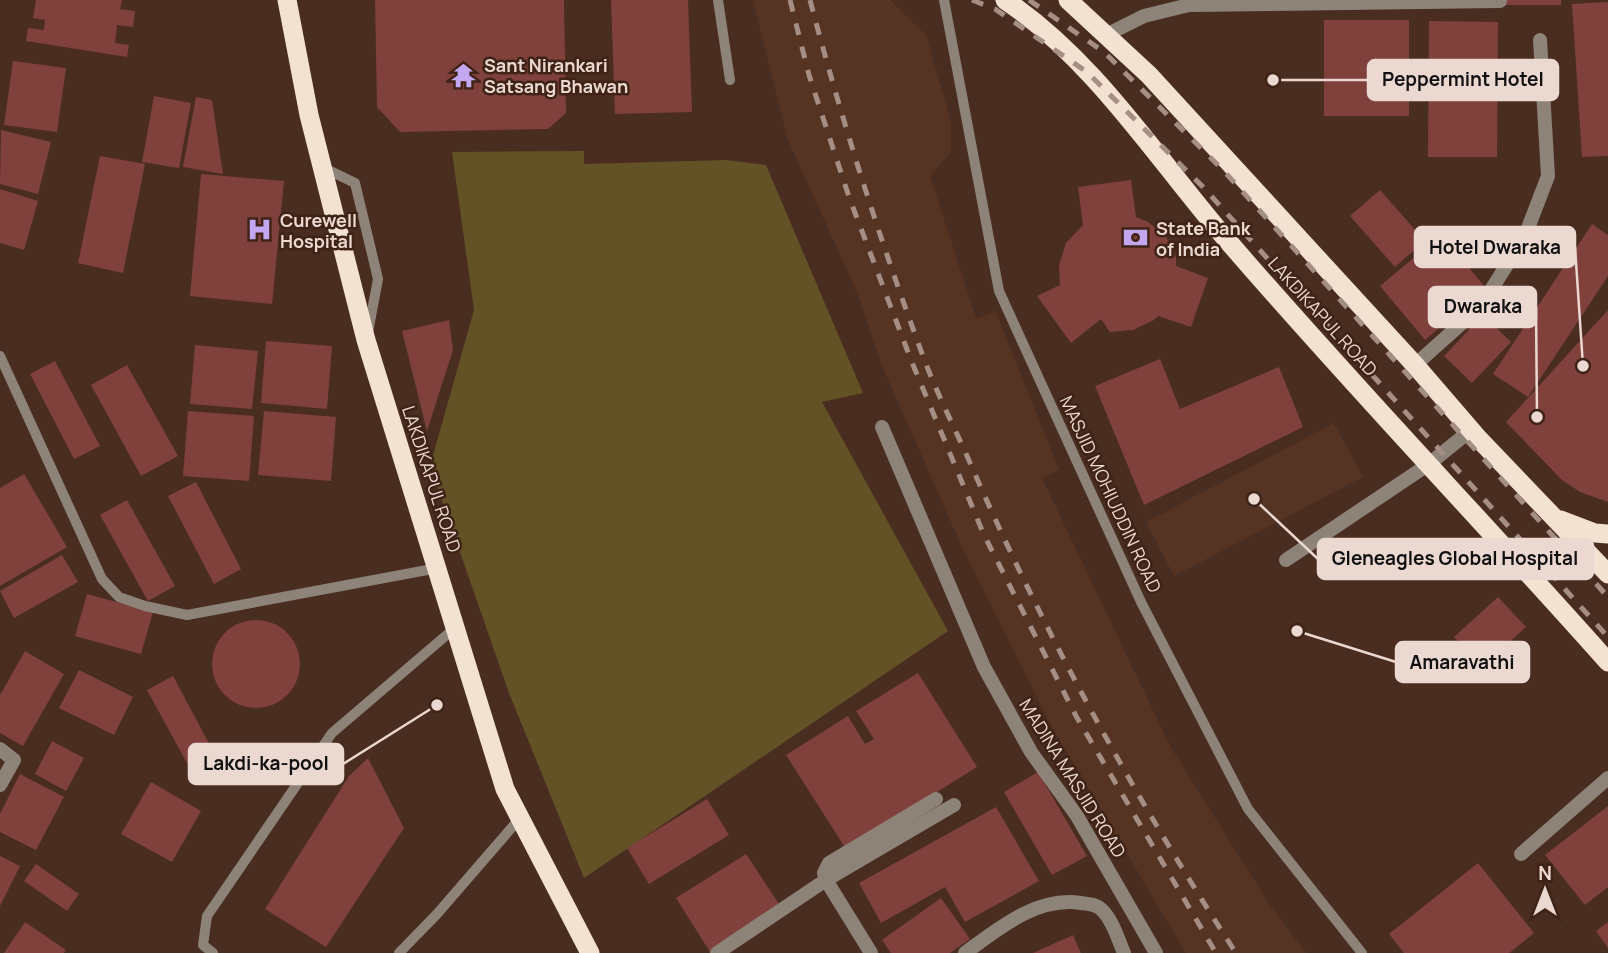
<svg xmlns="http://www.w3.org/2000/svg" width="1608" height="953" font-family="Manrope,sans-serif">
	<rect width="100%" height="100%" fill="#492d20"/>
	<path fill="#563424" d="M 753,0 L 890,0 L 926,35 L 951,122 L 951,152 L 930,176 L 976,318 L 996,312 L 1059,470 L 1042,478 L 1170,746 L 1268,902 L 1306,953 L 1186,953 L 1053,729 L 962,547 L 882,366 L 856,290 L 788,140 Z
		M 1334,423 L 1363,477 L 1174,576 L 1146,522 Z"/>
	<path fill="#635225" d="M 584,151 L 584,164 L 726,160 L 766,165 L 863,393 L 822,402 L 948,631 L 584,878 L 509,693 L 430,466 L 474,310 L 452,152 Z"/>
	<path fill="#80403c" d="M 36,0 L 122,0 L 120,9 L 135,11 L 133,27 L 117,25 L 115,43 L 129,45 L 127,57 L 26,41 L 28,28 L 44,30 L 45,20 L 33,18 Z
		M 375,0 L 564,0 L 566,113 L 548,129 L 400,132 L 377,107 Z
		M 611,0 L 688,0 L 692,112 L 615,114 Z
		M 1505,0 L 1561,0 L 1561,5 L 1505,5 Z
		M 1608,2 L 1608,156 L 1582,157 L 1572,4 Z
		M 1324,20 L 1409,20 L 1409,116 L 1324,116 Z
		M 1429,21 L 1498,22 L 1497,157 L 1428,157 Z
		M 13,61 L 66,68 L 57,132 L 4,125 Z
		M 154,96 L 191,103 L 179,168 L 142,162 Z
		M 196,97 L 212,100 L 223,174 L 183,167 Z
		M 1,130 L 51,142 L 38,194 L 0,184 Z
		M 100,156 L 145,164 L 123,273 L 78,263 Z
		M 201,174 L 284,181 L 272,304 L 190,296 Z
		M 1131,180 L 1136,217 L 1148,222 L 1166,237 L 1176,258 L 1176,266 L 1208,278 L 1191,327 L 1158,316 L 1154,320 L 1133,330 L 1110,332 L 1101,319 L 1071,343 L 1037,296 L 1060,285 L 1059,265 L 1066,243 L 1083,225 L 1078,187 Z
		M 0,189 L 38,201 L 24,250 L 0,243 Z
		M 1380,190 L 1425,241 L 1395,267 L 1350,216 Z
		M 1592,224 L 1608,235 L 1608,276 L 1528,397 L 1493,374 Z
		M 1441,235 L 1486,288 L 1425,340 L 1380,286 Z
		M 1608,310 L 1608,502 L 1580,492 L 1562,480 L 1506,422 Z
		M 1483,315 L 1511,342 L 1472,383 L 1444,356 Z
		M 449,320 L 453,350 L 427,431 L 402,331 Z
		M 266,341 L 332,346 L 327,409 L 261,403 Z
		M 195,345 L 258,351 L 252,409 L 190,404 Z
		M 1160,359 L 1180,409 L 1279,367 L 1303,427 L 1144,505 L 1095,386 Z
		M 55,361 L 100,446 L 74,459 L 30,374 Z
		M 127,365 L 178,456 L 141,476 L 91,385 Z
		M 188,411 L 254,416 L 249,481 L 183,476 Z
		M 264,411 L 336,417 L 331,481 L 258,475 Z
		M 24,474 L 67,547 L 0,586 L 0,488 Z
		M 196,482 L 241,569 L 214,584 L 168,496 Z
		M 127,500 L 175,586 L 148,601 L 100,515 Z
		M 62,555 L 78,582 L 14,618 L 0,591 Z
		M 87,594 L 153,612 L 141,654 L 75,636 Z
		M 1498,597 L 1526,627 L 1482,667 L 1454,637 Z
		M212 664a44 44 0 1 1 88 0a44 44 0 1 1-88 0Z
		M 25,651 L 64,674 L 23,746 L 0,733 L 0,695 Z
		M 79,670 L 133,697 L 114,735 L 59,708 Z
		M 918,673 L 977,767 L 846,849 L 786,755 L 848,716 L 865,744 L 874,739 L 856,711 Z
		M 173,676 L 220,764 L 195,778 L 147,690 Z
		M 52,741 L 84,758 L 66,791 L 35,774 Z
		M 368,758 L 404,828 L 326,947 L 265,909 L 349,776 Z
		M 1038,772 L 1087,856 L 1052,875 L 1004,792 Z
		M 20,774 L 64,797 L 36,850 L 0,832 L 0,814 Z
		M 151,782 L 201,811 L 172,862 L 121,834 Z
		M 707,799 L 729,835 L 649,884 L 627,848 Z
		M 1608,806 L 1608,887 L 1585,905 L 1545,855 Z
		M 996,807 L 1039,881 L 965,922 L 945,887 L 881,923 L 859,883 Z
		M 746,854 L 781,907 L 710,952 L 676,898 Z
		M 0,856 L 20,866 L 0,906 Z
		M 1478,863 L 1534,933 L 1509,953 L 1404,953 L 1389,934 Z
		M 36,864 L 79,894 L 67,911 L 24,881 Z
		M 941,898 L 970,939 L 950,953 L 891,953 L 882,940 Z
		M 25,922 L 66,950 L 64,953 L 4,953 Z
		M 1608,922 L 1608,948 L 1596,931 Z
		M 1073,935 L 1081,953 L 1033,953 Z"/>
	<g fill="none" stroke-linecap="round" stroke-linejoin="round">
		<path stroke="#8e8378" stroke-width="10" d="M 718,0 L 730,80
			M 944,0 L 999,291 L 1141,602 L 1248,809 L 1362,953
			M 322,167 L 355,183 L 378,279 L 368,332
			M 0,356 L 102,579 L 119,597 L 145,606 L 187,615 L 438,568
			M 213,953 L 203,945 L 207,916 L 332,733 L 456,627
			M 399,953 L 437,914 L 520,818"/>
		<path stroke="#8e8378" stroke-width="14" d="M 1106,35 L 1144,16 L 1189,5 L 1500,1
			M 1415,365 L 1481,306 L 1525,236 L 1548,176 L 1540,40
			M 882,427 L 984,667 L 1031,752 L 1077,816 L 1156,953
			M 1286,560 L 1429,464 L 1471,430
			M 0,749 L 14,760 L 0,785
			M 1521,854 L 1608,778
			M 717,953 L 826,880 L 954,805
			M 871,953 L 826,880 L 824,873 L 829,863 L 936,799
			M 965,953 C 998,929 1037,896 1081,903 C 1088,904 1096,904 1102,910 C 1113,921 1118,939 1124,953"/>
		<path stroke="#f3e2d1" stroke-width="19" d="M 287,0 L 309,115 L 366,340 L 505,789 L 590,953
			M 1005,0 C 1093,59 1153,153 1221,233 C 1346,379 1480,518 1608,662
			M 1068,0 L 1149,75 L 1415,365 L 1477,437 L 1608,574
			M 1561,520 L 1595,533 L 1608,534"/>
		<path stroke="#a58e84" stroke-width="5" stroke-dasharray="12 12" stroke-linecap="butt" d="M 790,0 L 809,75 L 849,197 L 911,360 L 984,535 L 1076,716 L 1216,953
			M 810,0 C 841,118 878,234 920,348 C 934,388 954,426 971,465 C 1045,635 1135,798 1236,953
			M 972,0 L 995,9 L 1087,72 L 1204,188 L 1608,637
			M 1029,0 L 1104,52 L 1223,170 L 1608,597"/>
	</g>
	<defs>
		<symbol id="temple-bare" viewBox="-9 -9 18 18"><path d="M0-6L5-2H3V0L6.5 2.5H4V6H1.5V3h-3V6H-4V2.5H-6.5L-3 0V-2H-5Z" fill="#c4a7f1" stroke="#3e2316" stroke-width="2.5" paint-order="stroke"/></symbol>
		<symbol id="hospital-bare" viewBox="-9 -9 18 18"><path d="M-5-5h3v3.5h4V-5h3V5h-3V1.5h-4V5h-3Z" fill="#c4a7f1" stroke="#3e2316" stroke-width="2.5" paint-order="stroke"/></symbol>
		<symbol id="bank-bare" viewBox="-9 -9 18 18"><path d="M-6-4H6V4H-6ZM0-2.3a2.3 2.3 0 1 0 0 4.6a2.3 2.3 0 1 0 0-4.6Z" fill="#c4a7f1" stroke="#3e2316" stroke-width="2.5" paint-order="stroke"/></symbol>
	</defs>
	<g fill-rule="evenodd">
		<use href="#temple-bare" x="446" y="58" width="35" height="35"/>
		<use href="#hospital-bare" x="242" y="212" width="35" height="35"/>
		<use href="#bank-bare" x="1118" y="220" width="35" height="35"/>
	</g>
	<g text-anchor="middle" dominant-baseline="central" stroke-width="5" stroke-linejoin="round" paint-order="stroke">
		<g font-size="18" font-weight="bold" fill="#ebd8d0" stroke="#3e2316" text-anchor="start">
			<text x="484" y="65">Sant Nirankari<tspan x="484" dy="21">Satsang Bhawan</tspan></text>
			<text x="280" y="220">Curewell<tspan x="280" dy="21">Hospital</tspan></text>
			<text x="1156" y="228">State Bank<tspan x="1156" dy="21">of India</tspan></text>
		</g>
		<g font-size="18" fill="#ebd8d0" stroke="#3e2316">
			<text transform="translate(1323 316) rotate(48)">LAKDIKAPUL ROAD</text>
			<text transform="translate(432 479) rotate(72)">LAKDIKAPUL ROAD</text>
			<text transform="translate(1111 494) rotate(65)">MASJID MOHIUDDIN ROAD</text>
			<text transform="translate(1073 778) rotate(58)">MADINA MASJID ROAD</text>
		</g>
	</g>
	<path fill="none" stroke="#ebd8d0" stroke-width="2.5" d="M1273 80L1368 80M1583 366L1575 247M1537 417L1536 307M1254 499L1318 559M1297 631L1396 662M437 705L343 764"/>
	<g fill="#ebd8d0" stroke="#3e2316" stroke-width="2.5">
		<circle cx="1273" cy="80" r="7"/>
		<circle cx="1583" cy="366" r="7"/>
		<circle cx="1537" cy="417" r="7"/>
		<circle cx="1254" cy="499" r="7"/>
		<circle cx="1297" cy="631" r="7"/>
		<circle cx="437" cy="705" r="7"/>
	</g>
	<g fill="#ebd8d0" stroke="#ebd8d0" stroke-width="2.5">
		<rect x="1368" y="60" width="190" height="40" rx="7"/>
		<rect x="1415" y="227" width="160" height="40" rx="7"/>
		<rect x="1429" y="287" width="107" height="40" rx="7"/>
		<rect x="1318" y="539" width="275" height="40" rx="7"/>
		<rect x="1396" y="642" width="133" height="40" rx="7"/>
		<rect x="189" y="744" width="154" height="40" rx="7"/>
	</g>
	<g font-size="19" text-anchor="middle" font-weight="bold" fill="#111">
		<text x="1463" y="86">Peppermint Hotel</text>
		<text x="1495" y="254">Hotel Dwaraka</text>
		<text x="1483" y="313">Dwaraka</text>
		<text x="1455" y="565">Gleneagles Global Hospital</text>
		<text x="1462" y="669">Amaravathi</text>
		<text x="266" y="770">Lakdi-ka-pool</text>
	</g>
	<g transform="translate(1545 890)" stroke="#3e2316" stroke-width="5" paint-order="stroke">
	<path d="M0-5L12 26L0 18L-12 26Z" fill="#ebd8d0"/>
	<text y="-10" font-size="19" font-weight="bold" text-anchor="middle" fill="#ebd8d0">N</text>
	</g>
</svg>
